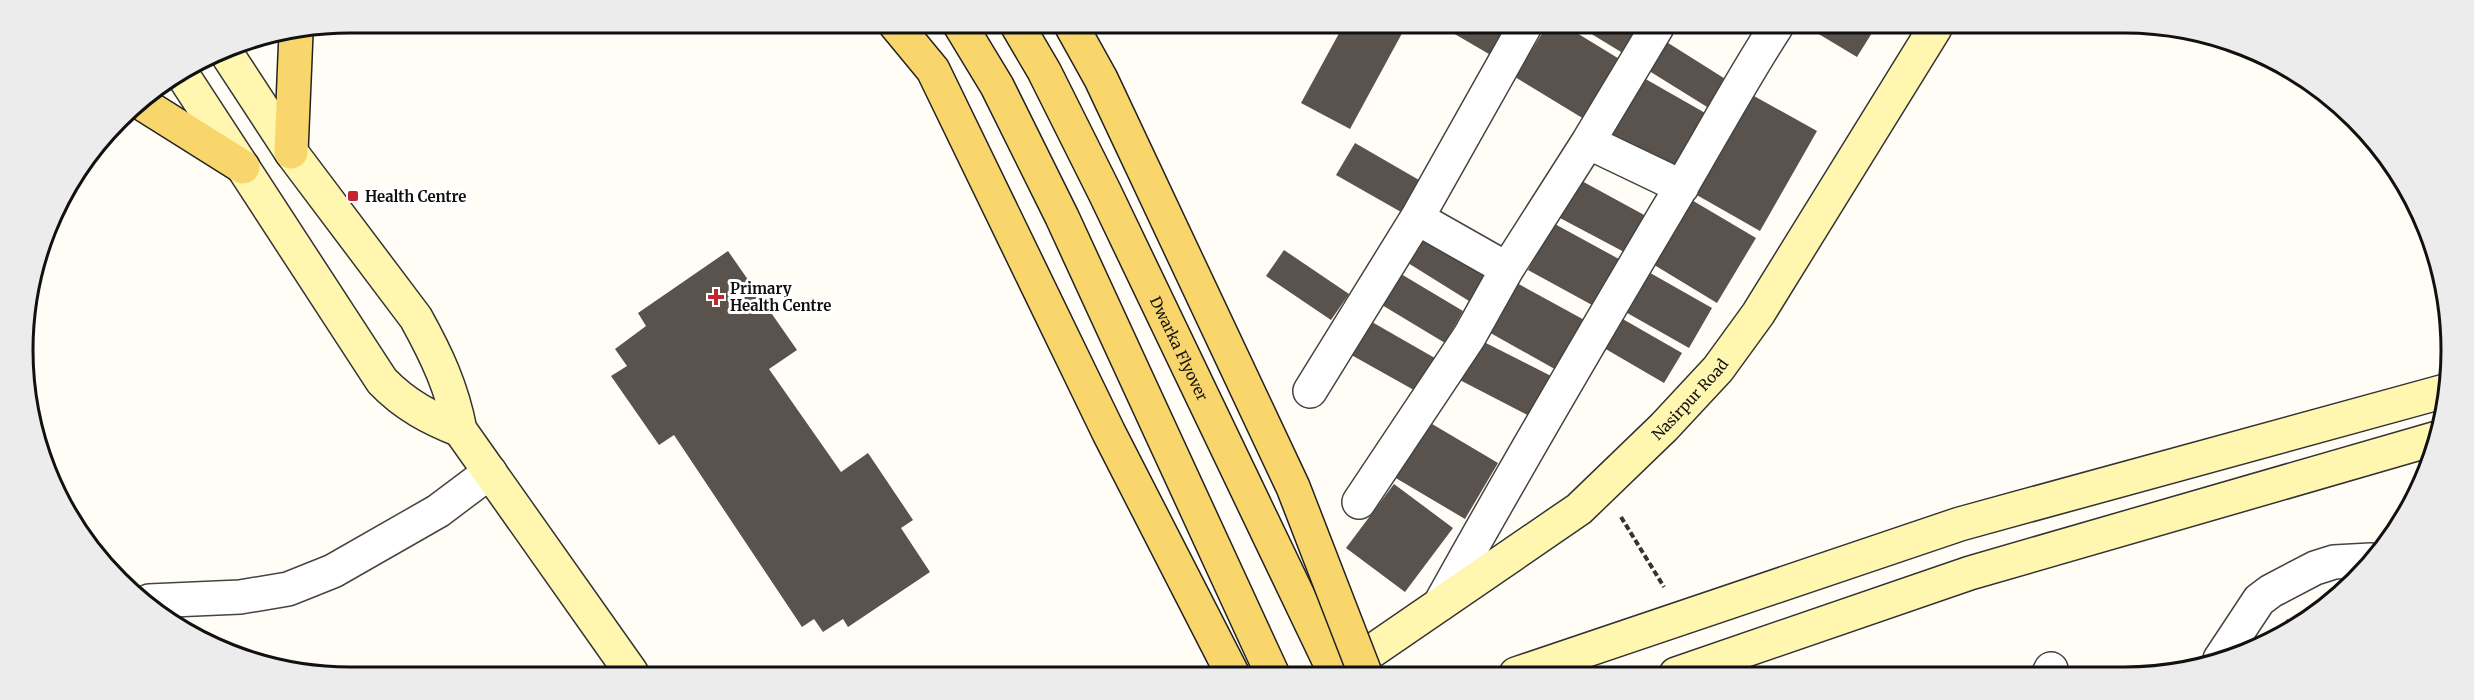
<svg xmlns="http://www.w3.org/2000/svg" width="2474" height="700" font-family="Merriweather,serif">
	<rect width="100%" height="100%" fill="#fffdf5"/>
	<path fill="#5a524d" d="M 1343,26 L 1406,26 L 1350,129 L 1301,103 Z
		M 1441,26 L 1501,26 L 1510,32 L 1494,57 Z
		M 1546,27 L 1567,27 L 1621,60 L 1584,119 L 1515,77 Z
		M 1580,27 L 1644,27 L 1626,55 Z
		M 1807,27 L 1875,28 L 1857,57 Z
		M 1665,41 L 1738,87 L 1720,115 L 1646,69 Z
		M 1642,77 L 1714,118 L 1681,177 L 1608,136 Z
		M 1745,91 L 1817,131 L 1760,231 L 1688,190 Z
		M 1355,143 L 1419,180 L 1401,212 L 1336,175 Z
		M 1580,180 L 1646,216 L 1626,253 L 1560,218 Z
		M 1690,199 L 1756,238 L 1717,303 L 1651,263 Z
		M 1553,223 L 1628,264 L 1603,311 L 1528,270 Z
		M 1420,225 L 1490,268 L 1469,301 L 1400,258 Z
		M 1284,250 L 1349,294 L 1331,320 L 1266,276 Z
		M 728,251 L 797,350 L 769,369 L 841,472 L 868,453 L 913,520 L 901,528 L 930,572 L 848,627 L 843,619 L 823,632 L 814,619 L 802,627 L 674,435 L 659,445 L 611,376 L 627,366 L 615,349 L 646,326 L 638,313 Z
		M 1645,270 L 1712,308 L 1689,348 L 1622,310 Z
		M 1396,271 L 1463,311 L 1445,343 L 1377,302 Z
		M 1515,282 L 1588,322 L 1560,372 L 1487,331 Z
		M 1365,318 L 1440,361 L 1421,394 L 1346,352 Z
		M 1621,318 L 1682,353 L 1664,383 L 1604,348 Z
		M 1474,337 L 1559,380 L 1539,421 L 1454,377 Z
		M 1422,418 L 1498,463 L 1465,519 L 1389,474 Z
		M 1394,484 L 1453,528 L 1405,592 L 1346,548 Z
		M 2287,619 L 2296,624 L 2274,640 Z"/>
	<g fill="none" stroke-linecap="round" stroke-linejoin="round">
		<defs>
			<path id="street" d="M 1588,142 L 1682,187
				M 1417,218 L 1507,269
				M 1310,391 L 1417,218 L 1525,26
				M 1359,502 L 1469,337 L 1507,269 L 1588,142 L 1657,27
				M 149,601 L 240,597 L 288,589 L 333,571 L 438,511 L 490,472
				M 1440,604 C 1513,472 1590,341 1667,211 C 1704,150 1737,87 1776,27
				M 2220,659 L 2259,600 L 2271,591 L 2315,568 L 2334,562 L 2371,560
				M 2048,675 L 2051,669"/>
			<g id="secondary">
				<path d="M 223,48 L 291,152 L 416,318 C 437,356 452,388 460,430 L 631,672"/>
				<path d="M 182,74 L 382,381 C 405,405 430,418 460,430"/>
				<path id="s1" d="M 1340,673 L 1579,509 L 1664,427 L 1718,369 L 1758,314 L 1935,28"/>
				<path d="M 1516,674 L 1960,524 L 2445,391"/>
				<path d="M 1676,674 L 1970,573 L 2437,438"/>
			</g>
			<g id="primary">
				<path d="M 895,24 L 933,70 L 1109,433 L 1232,673"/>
				<path d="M 960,25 L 997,86 L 1062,217 L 1272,673"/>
				<path id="s2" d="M 1017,25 L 1044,71 L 1105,193 L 1335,673"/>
				<path d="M 138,101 L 243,167"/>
				<path d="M 291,152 L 296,33"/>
			</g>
		</defs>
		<use href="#street" stroke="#444" stroke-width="36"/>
		<use href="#secondary" stroke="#333" stroke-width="36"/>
		<use href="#primary" stroke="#222" stroke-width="36"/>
		<path stroke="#333" stroke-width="4" stroke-dasharray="6 3" stroke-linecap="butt" d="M 1621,517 L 1664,587"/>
		<use href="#street" stroke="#fff" stroke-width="33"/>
		<use href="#secondary" stroke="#fff6b0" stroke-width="33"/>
		<use href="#primary" stroke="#f9d66b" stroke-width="33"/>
		<defs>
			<path id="primary-bridge" d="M 1071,25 L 1101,79 L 1293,487 L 1365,673"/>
		</defs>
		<use href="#primary-bridge" stroke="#222" stroke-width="36" stroke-linecap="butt"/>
		<use href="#primary-bridge" stroke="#f9d66b" stroke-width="33"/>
	</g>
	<g fill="#c4262e" stroke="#fff" stroke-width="2">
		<rect x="347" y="190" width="12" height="12" rx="3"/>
		<path d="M713 288h6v6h6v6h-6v6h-6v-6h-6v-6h6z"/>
	</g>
	<g text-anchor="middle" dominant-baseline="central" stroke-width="6" stroke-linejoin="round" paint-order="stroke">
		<g font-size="15" font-weight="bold" fill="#111" stroke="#fff" text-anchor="start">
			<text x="365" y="196">Health Centre</text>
			<text x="730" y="288">Primary<tspan x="730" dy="17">Health Centre</tspan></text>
		</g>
		<g font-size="15" fill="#111" stroke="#fff">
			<text stroke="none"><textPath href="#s2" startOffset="362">Dwarka Flyover</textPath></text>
			<text stroke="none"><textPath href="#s1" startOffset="446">Nasirpur Road</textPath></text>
		</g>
	</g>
	<path d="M0 0H2474V700H0ZM350 33H2124A317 317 0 0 1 2441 350V350A317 317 0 0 1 2124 667H350A317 317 0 0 1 33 350V350A317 317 0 0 1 350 33Z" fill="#ececec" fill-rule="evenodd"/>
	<path fill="none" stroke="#111" stroke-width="3" d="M350 33H2124A317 317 0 0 1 2441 350V350A317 317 0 0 1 2124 667H350A317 317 0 0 1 33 350V350A317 317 0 0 1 350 33Z"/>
</svg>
